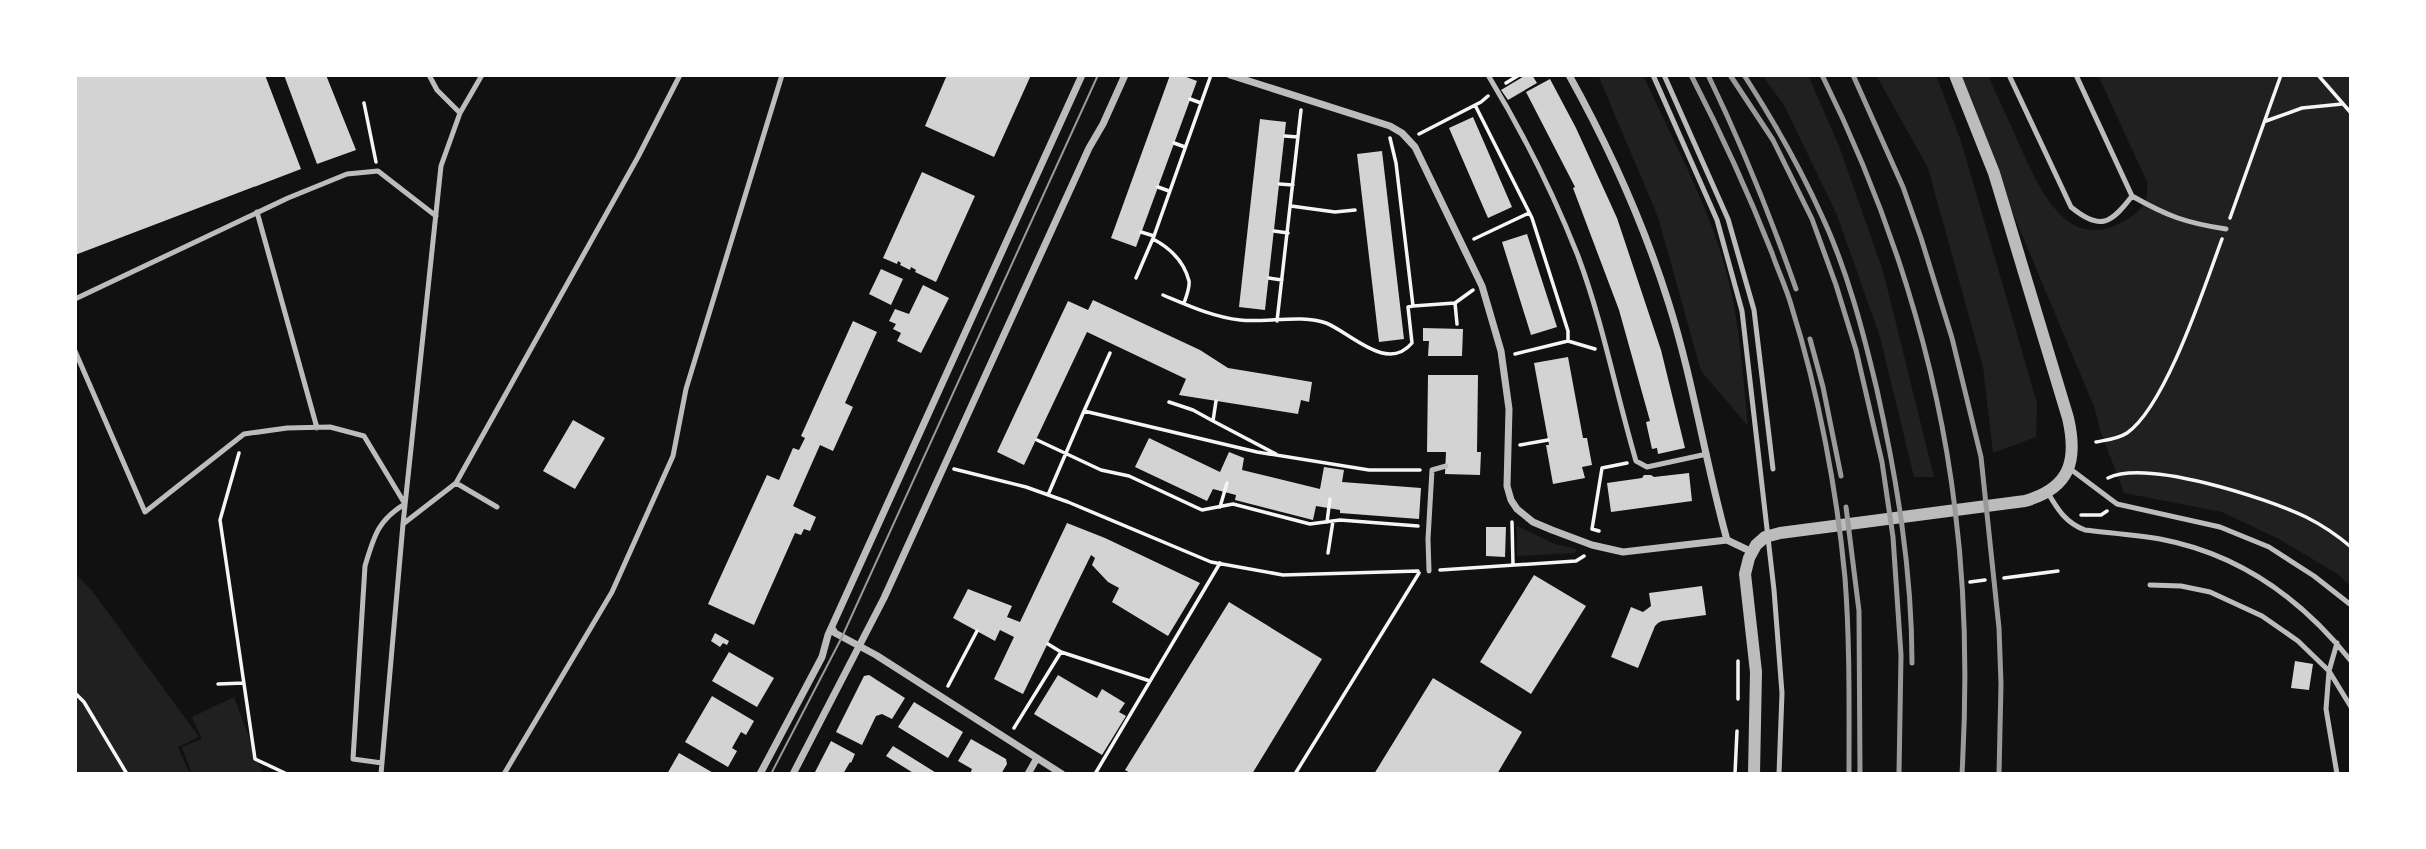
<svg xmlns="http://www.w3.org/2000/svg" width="2426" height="849" font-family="Overpass,sans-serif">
	<rect width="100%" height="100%" fill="#111"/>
	<path fill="#202020" d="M 1598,75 L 1643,75 C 1673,141 1710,207 1728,278 C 1740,326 1743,377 1748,426 L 1701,371 L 1658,217 Z
		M 1762,75 L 1808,75 L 1839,146 L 1883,271 L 1934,477 L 1914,477 L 1880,337 L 1837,215 L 1784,105 Z
		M 1876,75 L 1936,75 L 1961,141 L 2037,403 L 2036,437 L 1993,453 L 1983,367 L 1928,168 Z
		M 1955,75 L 1988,75 C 1998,98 2009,121 2019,144 C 2039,187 2066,256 2126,220 C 2143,210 2149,202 2147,182 L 2098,75 L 2351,75 L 2351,586 L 2339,575 L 2279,539 L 2222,512 L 2124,493 L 2100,430 L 2095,409 Z
		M 1517,526 L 1555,544 L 1577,549 L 1574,553 L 1517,556 Z
		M 75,573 L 93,592 L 199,737 L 178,747 L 190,774 L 80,774 L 75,768 Z
		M 234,697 L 263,774 L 192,774 L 182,747 L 202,739 L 192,717 Z"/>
	<path fill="#d3d3d3" d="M 75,75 L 265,75 L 301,169 L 75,255 Z
		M 284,75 L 326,75 L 356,150 L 317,164 Z
		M 947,75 L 1031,75 L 994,157 L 925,126 Z
		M 1170,75 L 1181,75 L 1197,81 L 1136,247 L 1111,238 Z
		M 1526,75 L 1532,75 L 1537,83 L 1508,100 L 1501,90 Z
		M 1550,79 L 1576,128 L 1617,218 L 1661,350 L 1685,448 L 1658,454 L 1657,448 L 1652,449 L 1646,422 L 1650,421 L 1619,310 L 1573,188 L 1575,187 L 1526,92 Z
		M 1473,117 L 1512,207 L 1488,218 L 1449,128 Z
		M 1260,119 L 1286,122 L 1265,310 L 1239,307 Z
		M 1382,151 L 1404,339 L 1379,342 L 1357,154 Z
		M 922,172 L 975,196 L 936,282 L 915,272 L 916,270 L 911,267 L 910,270 L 900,265 L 901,263 L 898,261 L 897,264 L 883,258 Z
		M 1527,234 L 1557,327 L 1531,335 L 1502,242 Z
		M 881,269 L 903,279 L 891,305 L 869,294 Z
		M 923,285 L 949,298 L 921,353 L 897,341 L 901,333 L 893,329 L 896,324 L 889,321 L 895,309 L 909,314 Z
		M 1093,300 L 1200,350 L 1228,368 L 1312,382 L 1309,402 L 1301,400 L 1298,414 L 1179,395 L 1186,379 L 1087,332 L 1024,465 L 997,452 L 1068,301 L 1088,310 Z
		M 853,321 L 877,332 L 845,403 L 853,407 L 833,451 L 820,445 L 793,506 L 816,517 L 810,531 L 804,529 L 801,535 L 795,533 L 754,625 L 708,604 L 767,475 L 779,480 L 793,448 L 799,450 L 805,438 L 801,436 Z
		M 1423,328 L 1463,329 L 1462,356 L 1428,356 L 1429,341 L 1423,341 Z
		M 1568,357 L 1583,438 L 1587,438 L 1592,465 L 1582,467 L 1585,478 L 1553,484 L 1546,445 L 1549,445 L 1534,363 Z
		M 1428,375 L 1478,375 L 1477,452 L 1481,452 L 1480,475 L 1445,474 L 1446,452 L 1427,452 Z
		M 573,420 L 605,438 L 575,489 L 543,471 Z
		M 1149,438 L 1220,472 L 1229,452 L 1244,458 L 1242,470 L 1320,489 L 1324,467 L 1344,470 L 1342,482 L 1421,488 L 1419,519 L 1340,513 L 1340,510 L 1316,506 L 1313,520 L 1235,500 L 1236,495 L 1213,489 L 1207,501 L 1135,467 Z
		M 1689,473 L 1692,501 L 1611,512 L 1607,483 L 1642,478 L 1644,475 L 1651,475 L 1654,477 Z
		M 1067,523 L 1105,538 L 1200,583 L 1168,636 L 1112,602 L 1119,588 L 1108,582 L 1092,565 L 1095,558 L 1091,555 L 1023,694 L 994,679 L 1014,637 L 1000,630 L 995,641 L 953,618 L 968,589 L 1012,606 L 1007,617 L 1020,622 Z
		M 1486,527 L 1506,527 L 1505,557 L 1486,556 Z
		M 1534,575 L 1586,606 L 1531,694 L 1480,662 Z
		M 1702,586 L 1706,615 L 1662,621 L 1658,623 L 1655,626 L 1638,668 L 1611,657 L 1631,607 L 1643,612 L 1651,606 L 1649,593 Z
		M 1229,602 L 1322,659 L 1252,774 L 1132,774 L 1125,770 Z
		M 715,633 L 729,641 L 727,645 L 723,643 L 720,647 L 711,641 Z
		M 729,652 L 774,678 L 757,707 L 712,681 Z
		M 2295,661 L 2313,664 L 2309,690 L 2291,688 Z
		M 869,675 L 905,698 L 892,719 L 882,714 L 876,716 L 862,745 L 836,732 L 864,676 Z
		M 1058,675 L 1097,698 L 1102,689 L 1125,703 L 1119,712 L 1126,716 L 1102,755 L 1034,714 Z
		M 1433,678 L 1522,732 L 1497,774 L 1374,774 Z
		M 712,696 L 754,721 L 746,735 L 741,732 L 732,748 L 737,751 L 728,767 L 685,742 Z
		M 914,702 L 963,732 L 948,758 L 898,727 Z
		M 971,739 L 1006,759 L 1007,764 L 1001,774 L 970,774 L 972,769 L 958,761 Z
		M 831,741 L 855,754 L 851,763 L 850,762 L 843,774 L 814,774 Z
		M 893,746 L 938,774 L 915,774 L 886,756 Z
		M 679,753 L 715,774 L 667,774 Z"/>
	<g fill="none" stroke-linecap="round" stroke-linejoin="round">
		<path stroke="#f5f5f5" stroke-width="3.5" d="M 2318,75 L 2351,113
			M 1506,83 L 1519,75
			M 1190,99 L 1201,103
			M 364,103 L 376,162
			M 1475,105 L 1532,218 L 1568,331 L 1568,341
			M 2266,121 L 2302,108 L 2342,104
			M 1419,134 L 1481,102 L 1488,96
			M 1285,136 L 1298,137
			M 1390,138 L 1396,163 L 1413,306 L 1455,303 L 1473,290
			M 1174,143 L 1185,147
			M 1279,184 L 1293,185
			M 1158,187 L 1169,191
			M 1291,206 L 1335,212 L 1355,210
			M 2230,218 L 2281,75
			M 1274,231 L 1288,233
			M 1141,232 L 1154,236
			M 1153,239 C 1170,248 1184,261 1189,281 C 1190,288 1186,297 1184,303
			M 1474,239 L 1529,213
			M 1136,278 L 1154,236 L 1211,75
			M 1269,278 L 1282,280
			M 1163,295 C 1187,305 1213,317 1240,320 C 1266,323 1302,314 1326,323 C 1351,333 1387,373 1412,343 L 1408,307 L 1413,306
			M 1455,303 L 1457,324
			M 1277,321 L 1301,110
			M 1515,354 L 1568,341 L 1595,349
			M 1216,401 L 1213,421 L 1276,454
			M 1169,402 L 1193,410 L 1213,421
			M 1084,411 L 1110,353
			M 1037,440 L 1101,470 L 1129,476 L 1202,510 L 1233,504 L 1310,524 L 1340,520 L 1418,526
			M 2096,442 C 2106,440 2118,439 2127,433 C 2166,406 2205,285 2222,239
			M 1520,445 L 1548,440
			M 239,453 L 220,520 L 255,759 L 287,774
			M 954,469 L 1026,487 L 1068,502 L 1211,562 L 1283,575 L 1418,571
			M 2108,478 C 2147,459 2266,498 2306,517 C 2322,525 2337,535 2351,547
			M 1048,495 L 1084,411 L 1257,452 L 1369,470 L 1420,470
			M 1220,507 L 1227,483
			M 2081,515 L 2101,515 L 2107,511
			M 1327,522 L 1330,499
			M 1512,522 L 1513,565
			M 1599,531 L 1592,529 L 1602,468 L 1627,463
			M 1328,553 L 1333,521
			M 1440,570 L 1576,561 L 1584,556
			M 2004,578 L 2058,571
			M 1970,582 L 1985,580
			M 1048,644 L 1061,652
			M 1738,661 L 1738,699
			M 218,684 L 244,683
			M 948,686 L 977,631
			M 75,693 L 84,702 L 127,774
			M 1014,728 L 1061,652 L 1150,681
			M 1095,774 L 1220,563
			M 1295,774 L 1419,573
			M 1735,774 L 1737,731"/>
		<path stroke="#bcbcbc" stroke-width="5" d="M 429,75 L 437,90 L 460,113
			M 1488,75 C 1522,131 1554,195 1578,256 C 1603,323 1616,393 1636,461 L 1647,467 L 1707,454
			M 1653,75 L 1717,220 L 1742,311 L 1774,590 L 1782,693 L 1779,774
			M 1664,75 L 1728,219 L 1754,310 L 1773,469
			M 2009,75 L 2071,207 C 2100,231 2111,224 2132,196 L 2076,75
			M 2132,196 C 2167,216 2186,223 2226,229
			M 257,212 L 317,428
			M 75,299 L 288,198 L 347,174 L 378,171 L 436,216
			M 75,351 L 145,512 L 244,434 L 287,428 L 330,427 L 364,436 L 405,504 C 378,520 374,536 365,566 L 353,759 L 382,763
			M 2069,468 L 2117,504 L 2220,527 L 2269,547 L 2314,576 L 2351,605
			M 456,483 L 497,507
			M 2048,493 C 2058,510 2066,523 2085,530 C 2110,533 2135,535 2160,539 C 2240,554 2301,598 2351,661
			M 403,524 L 456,483 L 638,157 L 680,75
			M 1429,571 L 1428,539 L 1432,470 L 1446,466
			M 2150,585 L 2181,586 L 2210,592 L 2262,616 L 2298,641 L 2329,671 L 2337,643
			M 2329,671 L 2326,709 L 2337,774
			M 2329,671 L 2351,707
			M 381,774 L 403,524 L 441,166 L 460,113 L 482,75
			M 504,774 L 612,592 L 673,456 L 686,389 L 782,75"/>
		<path stroke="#bcbcbc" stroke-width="7" d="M 1230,75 L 1390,126 L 1402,133 L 1415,147 L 1482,286 L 1501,351 L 1509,409 L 1507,486 L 1511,500 L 1517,509 L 1533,522 L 1552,530 L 1592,545 L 1623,552 L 1727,540
			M 1569,75 C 1609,147 1643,222 1668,301 C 1693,379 1705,461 1727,540 L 1752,552
			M 832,628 L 835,633 L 876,655 L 1062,774
			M 760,774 L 822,657 L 828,635 L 1082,75
			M 793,774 L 884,598 L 1089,148 L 1103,124 L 1125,75
			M 1028,774 L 1037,758"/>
		<path stroke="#bcbcbc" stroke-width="12" d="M 1754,774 L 1756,672 L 1745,574 L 1749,558 L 1756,545 L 1765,537 L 1780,533 L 2025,501 C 2070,488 2078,461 2068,418 L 1994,173 L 1955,75"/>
		<path stroke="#9a9a9a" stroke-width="2" d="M 771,774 L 842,637 L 1098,75"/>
		<path stroke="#9a9a9a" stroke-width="5" d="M 1691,75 C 1721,133 1748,192 1772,253 C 1778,271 1787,289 1792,308 C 1818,391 1837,491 1845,578 C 1850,643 1849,709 1849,774
			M 1708,75 C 1742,145 1770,215 1796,289
			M 1730,75 L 1773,140 L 1812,219 L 1836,285 L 1856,350 L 1882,462 L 1893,537 L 1901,655 L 1899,774
			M 1744,75 C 1773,120 1799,165 1821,214 C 1847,269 1863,331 1877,390 C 1897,480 1912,571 1912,663
			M 1822,75 C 1889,210 1937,359 1955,509 C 1966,596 1967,686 1962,774
			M 1853,75 L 1903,187 L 1921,238 L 1952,338 L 1981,457 L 1999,628 L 2001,684 L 1999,774
			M 1810,339 L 1823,387 L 1841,476
			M 1846,507 L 1859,611 L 1860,774"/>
	</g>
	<rect width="2426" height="849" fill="none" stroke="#ffffff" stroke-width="154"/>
</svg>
